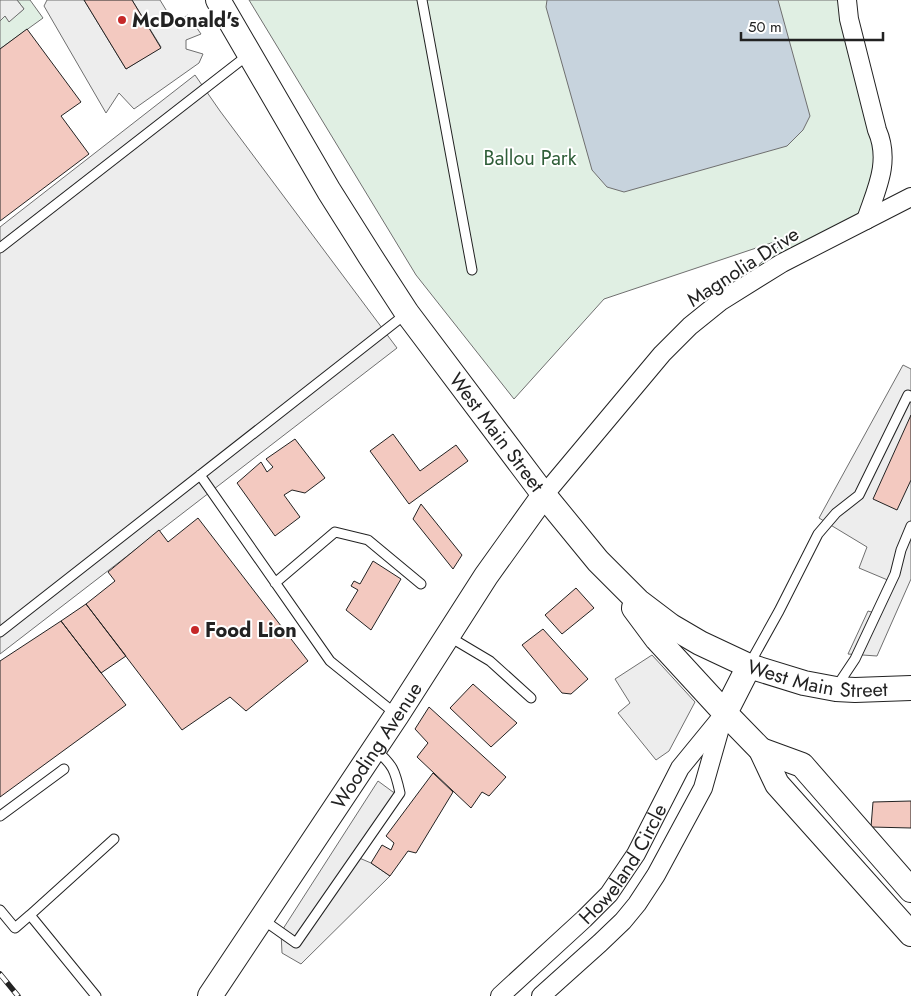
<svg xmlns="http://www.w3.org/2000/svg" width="911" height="996" font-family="Jost,sans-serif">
	<rect width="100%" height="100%" fill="#fff"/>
	<path fill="#e0efe3" stroke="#6f6f6f" d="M 17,0 L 30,0 L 43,18 L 0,49 L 0,21 L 5,16 L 9,21 L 24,9 Z
		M 249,0 L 849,0 L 882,173 L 866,220 L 782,263 L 662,354 L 789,237 L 604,299 L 514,399 L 416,275 Z"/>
	<path fill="#ededed" stroke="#6f6f6f" d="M 0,0 L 17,0 L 24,9 L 9,22 L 5,16 L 0,21 Z
		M 47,0 L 84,0 L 126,69 L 161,47 L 132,0 L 160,0 L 174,23 L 188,15 L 201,34 L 186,40 L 186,49 L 203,54 L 199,63 L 134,109 L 119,93 L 106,113 L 44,6 Z
		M 195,75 L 220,111 L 397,348 L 0,654 L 0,227 Z
		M 903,365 L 911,369 L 911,579 L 877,656 L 848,654 L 868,611 L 875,613 L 890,581 L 859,568 L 867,547 L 819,518 Z
		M 652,655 L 695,702 L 669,751 L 656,760 L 618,713 L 630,703 L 615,679 Z
		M 378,781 L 393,792 L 400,793 L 357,857 L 371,863 L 390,876 L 301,964 L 282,953 L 281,932 Z"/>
	<path fill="#c7d3dd" stroke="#6f6f6f" d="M 547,0 L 778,0 L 810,116 L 803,130 L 787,146 L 624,192 L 607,187 L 592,170 L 546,7 Z"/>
	<path fill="#f3c9c0" stroke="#222" d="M 84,0 L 132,0 L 161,48 L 126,69 Z
		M 27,29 L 81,102 L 61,116 L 89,154 L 0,221 L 0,49 Z
		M 911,415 L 911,480 L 897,510 L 873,499 Z
		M 393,434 L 420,471 L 456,445 L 468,461 L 409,504 L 370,451 Z
		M 295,439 L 325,478 L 305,493 L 292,490 L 284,495 L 300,517 L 275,536 L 237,483 L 261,462 L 267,472 L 273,467 L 266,459 Z
		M 421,504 L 462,555 L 453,569 L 413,519 Z
		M 198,518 L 308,661 L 246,711 L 230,697 L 182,730 L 86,604 L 115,581 L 108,572 L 159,530 L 168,542 Z
		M 373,561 L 401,579 L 371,630 L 346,610 L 358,590 L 351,586 L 354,581 L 360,584 Z
		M 576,588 L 594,608 L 562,634 L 545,615 Z
		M 86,604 L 126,656 L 101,673 L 61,621 Z
		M 61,621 L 126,705 L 0,797 L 0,661 Z
		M 543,629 L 588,679 L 571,694 L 562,693 L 522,645 Z
		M 473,684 L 517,723 L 491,747 L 450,708 Z
		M 429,707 L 506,777 L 489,796 L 482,792 L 471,808 L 417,757 L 428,743 L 415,729 Z
		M 433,773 L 453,792 L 416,853 L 408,851 L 390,876 L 371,863 L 382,845 L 391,850 L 394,843 L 386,836 Z
		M 911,801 L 911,828 L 871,827 L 873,802 Z"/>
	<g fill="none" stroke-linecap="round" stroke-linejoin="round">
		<defs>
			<path id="lane" d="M 422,0 L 472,270
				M 0,248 L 248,55
				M 200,475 L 330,661 L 397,715
				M 275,583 L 335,532 L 368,540 L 421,584
				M 0,632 L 407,313
				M 448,636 L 490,661 L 531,698
				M 749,665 L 779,611 L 818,534 L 836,513 L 859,495 L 908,395 L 911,397
				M 837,686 L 855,659 L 895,574 L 901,550 L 911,526
				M 0,816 L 64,769
				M 0,910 L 15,928 L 30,915 L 96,996
				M 30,915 L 114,839
				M 262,919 L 296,943 L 400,793 C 395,770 393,765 375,749"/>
			<g id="street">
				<path d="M 847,0 L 849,19 L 877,130 C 891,162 876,190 866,220"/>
				<path d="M 544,495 L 662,354 L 690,326 L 721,301 L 782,263 L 911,197"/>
				<path id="s1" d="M 500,996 L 584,919 L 609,894 L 636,854 L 680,768 L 725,713"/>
				<path d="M 541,996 L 600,943 L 623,921 L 637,904 L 656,875 L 703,788 L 722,721"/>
			</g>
			<g id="secondary">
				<path id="s2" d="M 218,0 L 329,191 L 370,256 L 407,313 L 544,495 L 598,561 L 638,601 L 671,626 L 700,643 L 749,666 L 804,683 L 836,689 L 855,690 L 911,688"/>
				<path d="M 634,608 L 657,639 L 725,713"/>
				<path d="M 749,666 L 725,713 L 761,750 L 777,784 L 911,934"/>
				<path d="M 761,750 L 802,765 L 911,890"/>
				<path id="s3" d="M 210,996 L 397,715 L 486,576 L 544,495"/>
			</g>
		</defs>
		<use href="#lane" stroke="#222" stroke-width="11"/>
		<use href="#street" stroke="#222" stroke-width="20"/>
		<use href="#secondary" stroke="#222" stroke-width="26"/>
		<use href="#lane" stroke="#fff" stroke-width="9"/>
		<use href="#street" stroke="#fff" stroke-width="18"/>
		<use href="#secondary" stroke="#fff" stroke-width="24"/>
		<defs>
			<path id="rail" d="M 0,974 L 18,996"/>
		</defs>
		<use href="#rail" stroke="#222" stroke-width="5.5"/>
		<use href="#rail" stroke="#fff" stroke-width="4" stroke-dasharray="11" stroke-linecap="butt"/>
	</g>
	<g fill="#c62828" stroke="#fff" stroke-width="2">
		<circle cx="122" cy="20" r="5"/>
		<circle cx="195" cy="630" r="5"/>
	</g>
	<g text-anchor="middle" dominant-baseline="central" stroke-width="4" stroke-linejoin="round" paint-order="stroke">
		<g font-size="20" font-weight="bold" fill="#222" stroke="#fff" text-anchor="start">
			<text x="132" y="20">McDonald's</text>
			<text x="205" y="630">Food Lion</text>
		</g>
		<g font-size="20" fill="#2f5e38" stroke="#fff">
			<text x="530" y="158">Ballou Park</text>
		</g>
		<g font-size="20" fill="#222" stroke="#fff">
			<text transform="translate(743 267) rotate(-33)">Magnolia Drive</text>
			<text stroke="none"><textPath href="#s2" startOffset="515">West Main Street</textPath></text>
			<text stroke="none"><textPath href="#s2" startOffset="935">West Main Street</textPath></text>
			<text stroke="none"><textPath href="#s3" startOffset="301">Wooding Avenue</textPath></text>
			<text stroke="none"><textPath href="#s1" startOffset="182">Howeland Circle</textPath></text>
		</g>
	</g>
	<path d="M741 32v8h142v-8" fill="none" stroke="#222222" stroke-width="2.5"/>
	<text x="748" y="32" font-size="15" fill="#222222" stroke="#ffffff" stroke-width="4" paint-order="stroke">50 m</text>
</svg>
